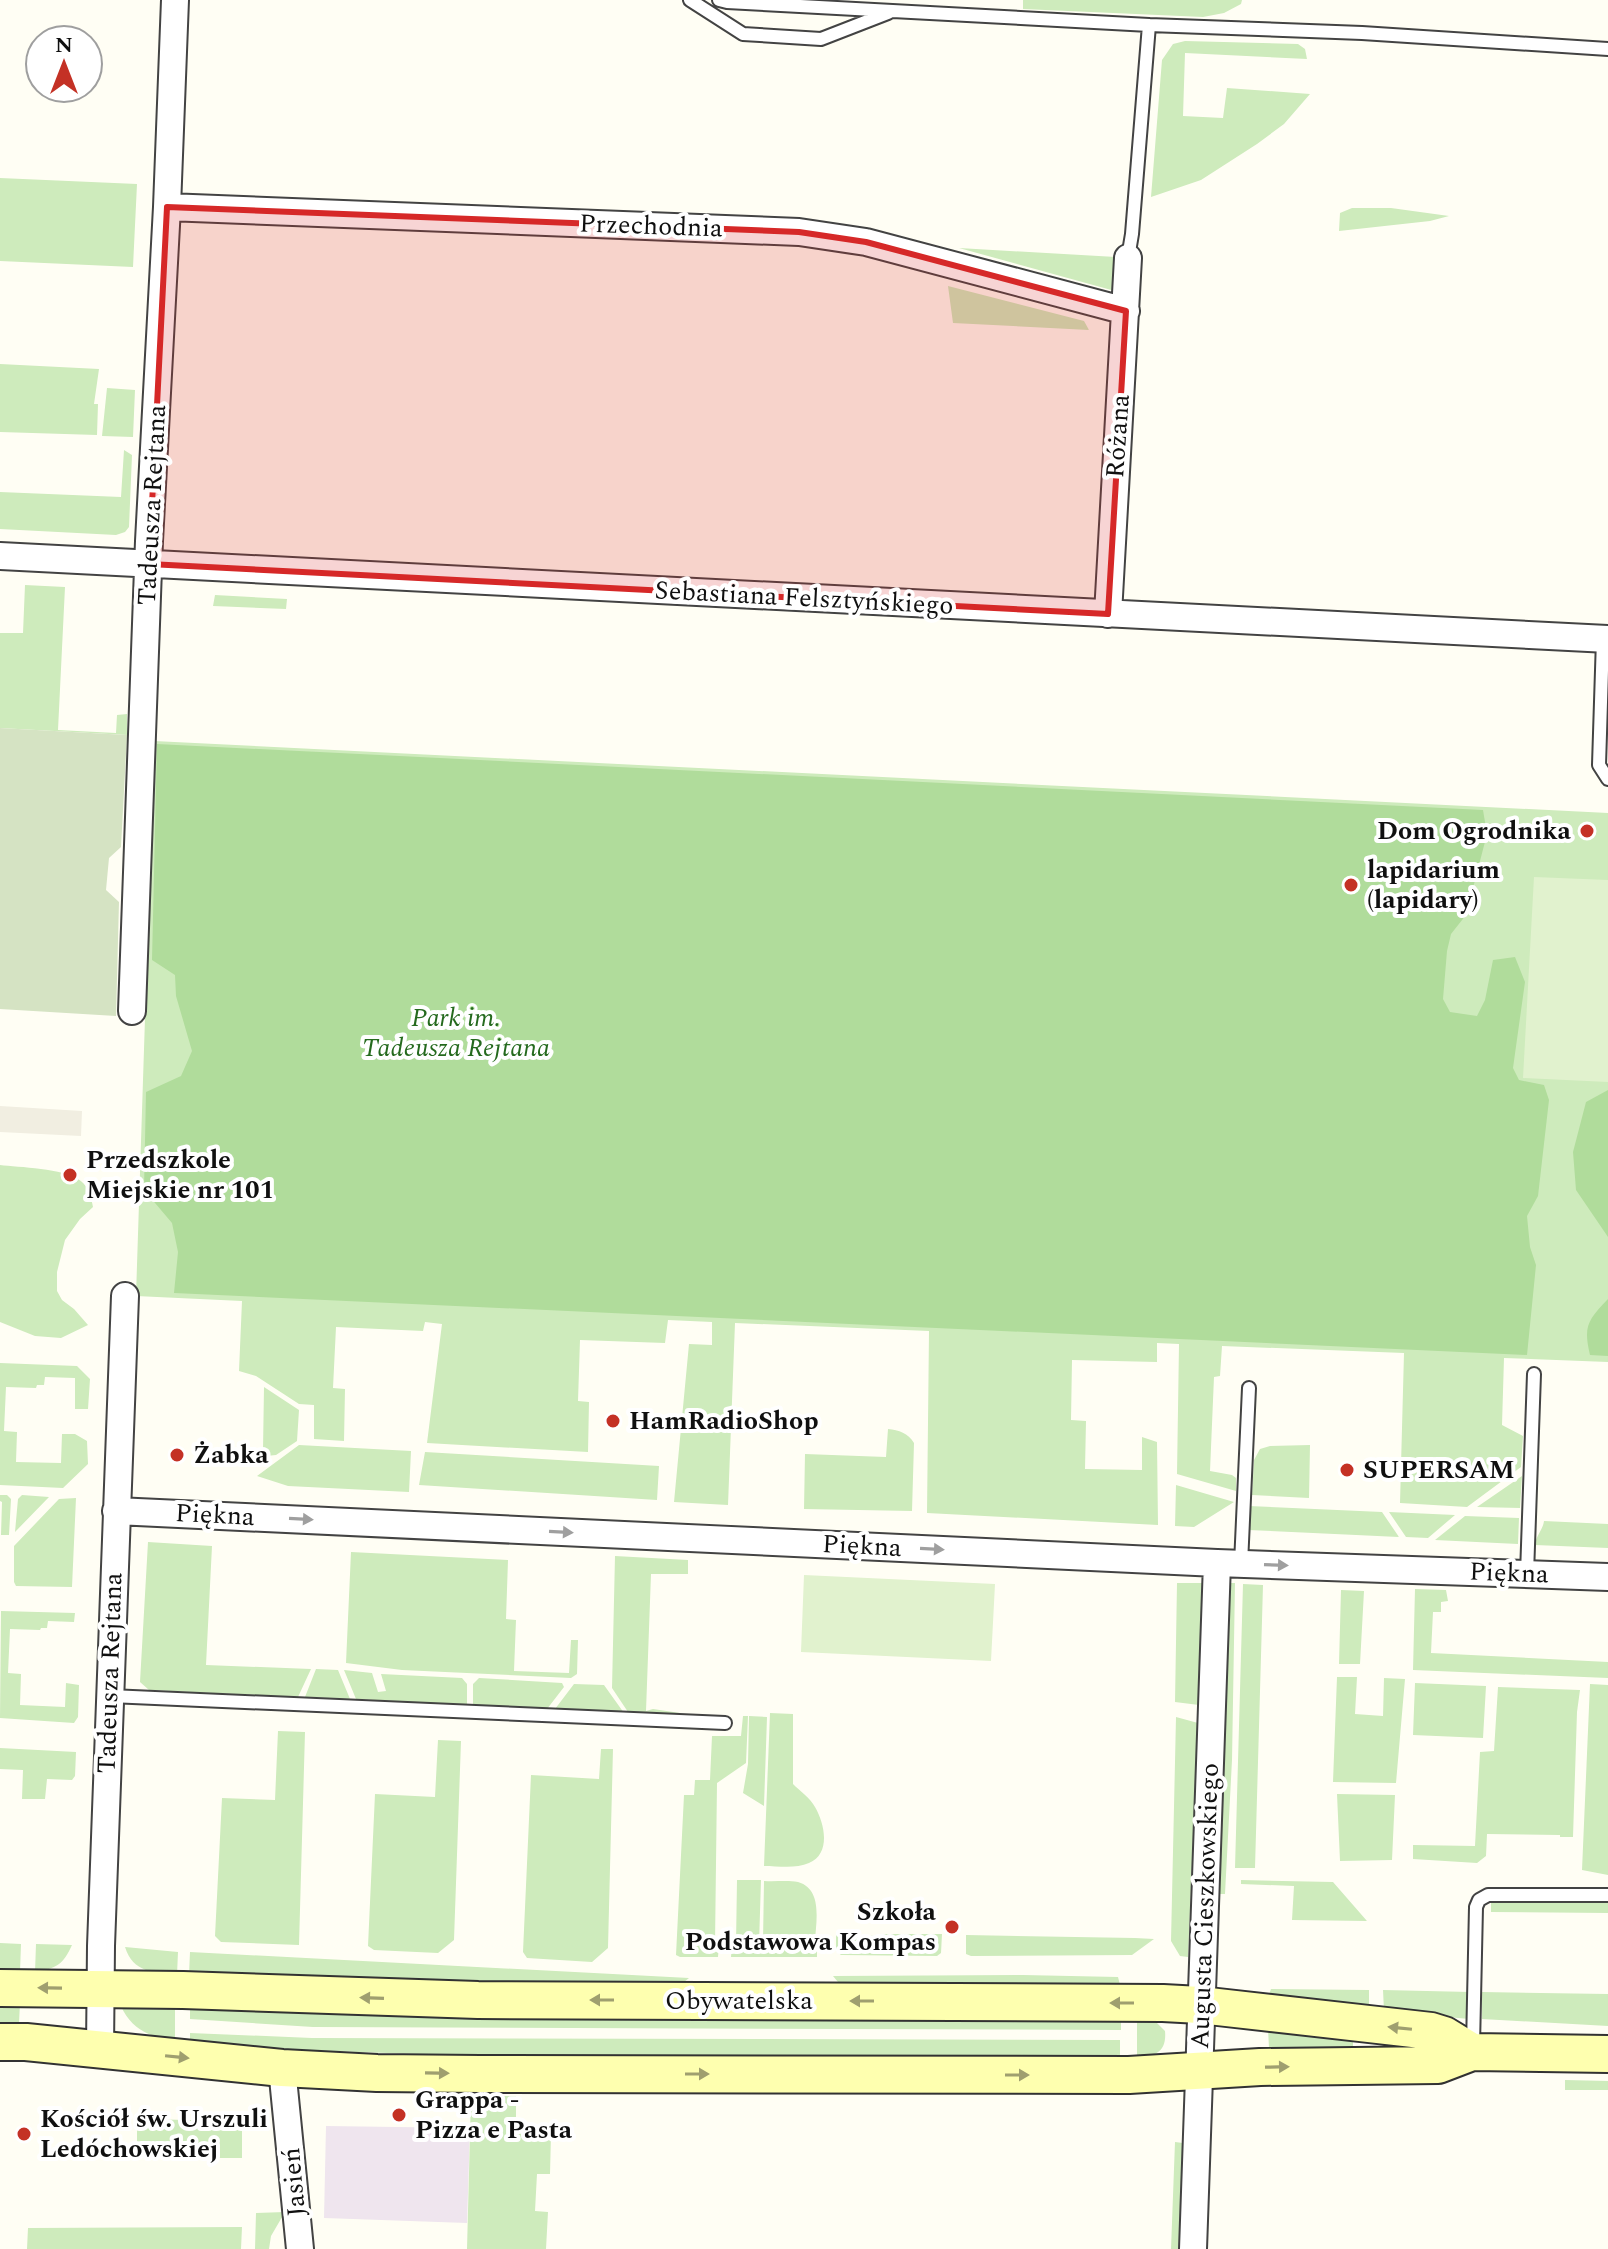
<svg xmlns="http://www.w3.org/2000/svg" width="1608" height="2249" font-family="Spectral,serif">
	<rect width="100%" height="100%" fill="#fffef4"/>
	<path fill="#efe5ee" d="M 326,2126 L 470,2128 L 467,2223 L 324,2218 Z"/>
	<path fill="#ceebbc" d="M 1023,0 L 1242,0 L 1241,4 L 1224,13 L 1203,17 L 1023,9 Z
		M 1185,41 L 1298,44 L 1305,49 L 1307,59 L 1185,53 L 1183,116 L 1223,118 L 1227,88 L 1310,94 L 1284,124 L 1257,144 L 1201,180 L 1151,197 L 1162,60 L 1173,44 Z
		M 0,178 L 137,184 L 133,267 L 0,261 Z
		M 1352,208 L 1391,208 L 1449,216 L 1430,221 L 1339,231 L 1340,213 Z
		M 959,248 L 1116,257 L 1115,291 Z
		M 948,286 L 1084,321 L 1089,330 L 953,323 Z
		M 0,364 L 99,369 L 94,404 L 98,404 L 97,435 L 0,432 Z
		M 107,388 L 135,390 L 133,437 L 102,436 Z
		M 124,450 L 132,455 L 129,527 L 125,532 L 116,535 L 0,529 L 0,492 L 121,497 Z
		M 25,585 L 65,587 L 58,730 L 116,733 L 117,715 L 127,714 L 127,735 L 0,728 L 0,633 L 23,633 Z
		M 215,595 L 287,599 L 286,609 L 213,606 Z
		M 154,741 L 1608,813 L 1608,1362 L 1504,1358 L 1502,1425 L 1523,1436 L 1521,1467 L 1467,1507 L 1400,1503 L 1404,1353 L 1222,1346 L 1220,1376 L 1214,1377 L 1210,1471 L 1232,1475 L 1236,1478 L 1236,1491 L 1177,1474 L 1179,1344 L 1157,1343 L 1157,1362 L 1072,1360 L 1071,1420 L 1086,1421 L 1085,1469 L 1142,1470 L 1142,1437 L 1157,1442 L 1158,1525 L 927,1513 L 929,1331 L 735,1323 L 728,1505 L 674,1502 L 689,1344 L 712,1345 L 712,1322 L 668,1320 L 665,1343 L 580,1340 L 578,1401 L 589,1402 L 588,1452 L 427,1443 L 442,1324 L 425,1322 L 423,1331 L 336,1327 L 333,1388 L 345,1389 L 344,1441 L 314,1439 L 314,1405 L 299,1404 L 256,1376 L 239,1371 L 242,1301 L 136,1296 Z
		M 0,1165 C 18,1167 65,1169 78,1179 C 88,1185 91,1196 93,1207 L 80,1219 L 65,1240 L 57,1272 L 57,1291 L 62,1300 L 74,1309 L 88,1325 L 61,1338 L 35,1336 L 0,1322 Z
		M 0,1363 L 77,1366 L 90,1379 L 88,1409 L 75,1409 L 75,1378 L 45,1377 L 44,1385 L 37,1385 L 36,1388 L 6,1387 L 4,1431 L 17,1432 L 16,1462 L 61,1463 L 62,1434 L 75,1434 L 87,1441 L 88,1464 L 63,1488 L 0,1485 Z
		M 264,1387 L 299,1410 L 297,1441 L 276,1455 L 238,1459 L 238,1452 L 263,1450 Z
		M 888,1429 C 899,1430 908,1433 914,1443 L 912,1511 L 804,1509 L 805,1454 L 886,1457 Z
		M 299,1445 L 411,1451 L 409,1492 L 288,1486 L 257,1476 Z
		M 1310,1445 L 1309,1498 L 1252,1495 L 1254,1460 L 1260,1449 L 1270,1446 Z
		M 425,1452 L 659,1466 L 657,1500 L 419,1485 Z
		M 1522,1476 L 1520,1508 L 1477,1507 Z
		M 1176,1485 L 1234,1502 L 1194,1527 L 1175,1526 Z
		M 0,1495 L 7,1495 L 11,1499 L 9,1535 L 1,1535 L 2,1502 L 0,1501 Z
		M 22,1495 L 49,1497 L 15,1532 L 18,1499 Z
		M 76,1498 L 72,1587 L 16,1586 L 14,1582 L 14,1546 L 59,1499 Z
		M 1249,1506 L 1382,1512 L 1399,1537 L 1248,1530 Z
		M 1389,1512 L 1455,1515 L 1428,1538 L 1406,1537 Z
		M 1465,1516 L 1519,1518 L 1518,1544 L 1435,1540 Z
		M 1544,1521 L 1608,1524 L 1608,1548 L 1535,1545 C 1536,1535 1543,1530 1544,1521 Z
		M 148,1542 L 212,1546 L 206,1665 L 311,1669 L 298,1697 L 149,1690 L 140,1682 Z
		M 351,1552 L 508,1560 L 506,1619 L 516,1620 L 514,1671 L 569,1673 L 571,1640 L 578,1640 L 577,1674 L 571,1678 L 402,1670 L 346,1663 Z
		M 615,1556 L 688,1560 L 688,1574 L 651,1574 L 646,1711 L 653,1709 L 680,1713 L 680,1717 L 630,1715 L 612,1688 Z
		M 1177,1583 L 1202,1583 L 1199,1705 L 1175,1702 Z
		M 1229,1583 L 1235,1583 L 1232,1760 L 1225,1894 L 1217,1894 Z
		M 1243,1584 L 1263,1585 L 1255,1868 L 1235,1868 Z
		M 1415,1589 L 1446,1590 L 1448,1601 L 1441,1602 L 1441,1612 L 1433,1612 L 1431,1653 L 1608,1662 L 1608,1678 L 1413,1670 Z
		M 1341,1590 L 1364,1591 L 1360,1664 L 1339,1664 Z
		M 1,1611 L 75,1613 L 74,1622 L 48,1621 L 47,1628 L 41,1628 L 40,1630 L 10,1629 L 8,1673 L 21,1674 L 20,1705 L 65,1707 L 66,1683 L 79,1685 L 78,1717 L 74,1723 L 0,1718 Z
		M 316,1669 L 338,1670 L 350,1699 L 305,1697 Z
		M 344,1670 L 372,1673 L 378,1692 L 386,1691 L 381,1674 L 462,1678 L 467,1684 L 467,1705 L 356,1699 Z
		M 1337,1677 L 1357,1677 L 1355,1714 L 1383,1716 L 1384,1678 L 1405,1679 L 1396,1783 L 1333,1782 Z
		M 479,1678 L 562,1683 L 564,1687 L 547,1709 L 473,1705 L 473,1684 Z
		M 1415,1683 L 1486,1686 L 1483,1738 L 1413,1735 Z
		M 574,1684 L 604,1685 L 624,1713 L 555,1709 Z
		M 1590,1684 L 1608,1685 L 1608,1875 L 1582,1870 Z
		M 1498,1687 L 1580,1690 L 1577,1712 L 1573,1837 L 1560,1837 L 1560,1835 L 1487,1834 L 1486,1856 L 1477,1863 L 1413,1859 L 1413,1845 L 1475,1846 L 1480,1752 L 1494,1751 Z
		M 770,1713 L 793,1714 L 793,1784 C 800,1791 810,1798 815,1807 C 825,1824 831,1854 809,1863 C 796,1869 778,1866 764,1866 Z
		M 743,1716 L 748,1716 L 746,1763 L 717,1783 L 715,1944 L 719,1944 L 718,1957 L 680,1957 L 676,1955 L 684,1795 L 694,1795 L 695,1780 L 710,1780 L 712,1736 L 741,1736 Z
		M 749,1716 L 767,1717 L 764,1806 L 743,1793 L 748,1764 Z
		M 1176,1717 L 1198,1723 L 1188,1957 L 1180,1956 L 1171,1941 Z
		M 278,1731 L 305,1732 L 299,1945 L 221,1942 L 215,1936 L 222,1798 L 275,1800 Z
		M 438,1740 L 461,1741 L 454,1940 L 438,1953 L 374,1950 L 368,1946 L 375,1794 L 435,1797 Z
		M 0,1748 L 76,1752 L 75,1776 L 72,1780 L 47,1779 L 45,1799 L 22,1799 L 23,1770 L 0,1769 Z
		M 601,1749 L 613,1749 L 608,1948 L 592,1962 L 527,1958 L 523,1952 L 531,1775 L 599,1779 Z
		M 1337,1794 L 1395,1795 L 1392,1860 L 1340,1861 Z
		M 737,1880 L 761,1880 L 759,1944 L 817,1945 L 817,1957 L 731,1957 L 732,1944 L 736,1944 Z
		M 1241,1880 L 1333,1882 L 1367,1921 L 1292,1920 L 1294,1886 L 1241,1884 Z
		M 764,1881 C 775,1882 787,1880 798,1882 C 823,1889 816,1922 815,1941 L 763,1941 Z
		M 1491,1903 L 1608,1903 L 1608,1913 L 1491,1912 Z
		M 882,1934 L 942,1934 L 941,1953 L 937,1956 L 841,1955 L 836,1951 L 836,1935 L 881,1936 Z
		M 966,1935 L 1135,1938 L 1154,1939 L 1132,1955 L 971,1956 L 966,1954 Z
		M 0,1943 L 21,1944 L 20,1972 L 0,1972 Z
		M 36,1944 L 72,1945 C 63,1965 57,1968 35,1972 Z
		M 125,1947 L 178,1952 L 177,1975 C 154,1972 133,1973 125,1947 Z
		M 190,1952 L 689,1978 L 679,1986 L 448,1987 L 189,1975 Z
		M 1023,1975 L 1118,1977 L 1121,1989 L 845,1986 L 838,1982 L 833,1976 Z
		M 1271,1989 L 1369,1990 L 1369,2010 L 1268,1997 Z
		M 1383,1990 L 1470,1992 L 1469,2019 L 1384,2011 Z
		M 1482,1992 L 1608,1994 L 1608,2026 L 1482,2019 Z
		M 0,2003 L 20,2003 L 19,2023 L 0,2023 Z
		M 175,2004 L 175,2041 C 151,2038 131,2029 121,2006 Z
		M 190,2004 L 1121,2018 L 1121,2030 L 313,2027 L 190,2019 Z
		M 1137,2018 L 1155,2021 L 1165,2031 C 1167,2052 1155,2057 1137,2057 Z
		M 1268,2029 L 1353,2039 L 1353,2047 L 1269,2048 Z
		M 190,2033 L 312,2038 L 1120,2040 L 1120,2057 L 507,2057 L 298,2050 L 190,2041 Z
		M 1565,2080 L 1608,2081 L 1608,2090 L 1565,2090 Z
		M 471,2096 L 516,2096 L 516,2132 L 551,2133 L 550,2174 L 537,2174 L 535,2211 L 548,2212 L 546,2249 L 467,2249 Z
		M 137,2119 L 242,2121 L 242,2158 L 150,2158 L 137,2155 Z
		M 1175,2142 L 1183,2143 L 1180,2249 L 1171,2249 Z
		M 285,2212 L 271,2236 L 269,2249 L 255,2249 L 256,2213 Z
		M 242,2227 L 241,2249 L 27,2249 L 28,2228 Z"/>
	<path fill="#b0dc9b" d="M 157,744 L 1483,810 L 1487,834 L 1466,915 L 1451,934 L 1447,951 L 1443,999 L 1450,1012 L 1477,1016 L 1485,1000 L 1493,960 L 1515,957 L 1525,982 L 1513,1068 L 1519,1080 L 1544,1085 L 1549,1100 L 1538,1196 L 1527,1216 L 1530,1247 L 1536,1265 L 1527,1355 L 174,1293 L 178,1252 L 172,1223 L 144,1190 L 146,1092 L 181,1076 L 192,1051 L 176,996 L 175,975 L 152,960 Z
		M 1608,1090 L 1608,1237 L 1576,1190 L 1573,1152 L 1586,1102 Z
		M 1608,1299 L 1608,1356 L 1590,1355 C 1583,1326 1588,1320 1608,1299 Z"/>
	<path fill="#d5e3c3" d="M 0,728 L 127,735 L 121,847 L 109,858 L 106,890 L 119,902 L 116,1016 L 0,1009 Z"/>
	<path fill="#e1f2ce" d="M 1534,877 L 1608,880 L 1608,1082 L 1523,1078 Z
		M 804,1575 L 995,1584 L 991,1661 L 801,1652 Z"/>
	<path fill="#f1eee1" d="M 0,1106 L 82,1111 L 81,1136 L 0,1132 Z"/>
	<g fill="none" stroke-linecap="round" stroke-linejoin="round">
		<defs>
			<path id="lane" d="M 690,0 L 743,34 L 821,39 L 888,13
				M 719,0 L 727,2 L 1149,25 L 1362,33 L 1608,49
				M 1128,258 L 1132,234 L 1149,25
				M 1603,639 L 1599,765 L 1608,779
				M 1241,1564 L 1249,1388
				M 1527,1574 L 1534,1374
				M 110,1696 L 725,1723
				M 1473,2046 L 1476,1907 L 1479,1900 L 1488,1895 L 1608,1895"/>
			<path id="street" d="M 167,207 L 799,232 L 866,242 L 1126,311
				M 0,556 L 1608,639
				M 1108,614 L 1128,258
				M 132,1011 L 149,541 L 167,207 L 175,0
				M 116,1511 L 1217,1563 L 1608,1577
				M 100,2050 L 101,1946 L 125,1296
				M 282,2068 L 300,2249
				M 1193,2249 L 1217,1563"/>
			<path id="secondary" d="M 0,1988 L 183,1990 L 478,2000 L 1163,2003 L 1200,2005 L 1431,2031 L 1444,2035 L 1472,2052
				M 0,2042 L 26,2042 L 282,2068 L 377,2073 L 480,2074 L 1129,2075 L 1260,2067 L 1438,2065 L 1472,2052 L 1608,2054"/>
		</defs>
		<use href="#lane" stroke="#434343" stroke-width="16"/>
		<use href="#street" stroke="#434343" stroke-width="30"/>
		<use href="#secondary" stroke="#323232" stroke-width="40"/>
		<use href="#lane" stroke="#fff" stroke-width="12"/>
		<use href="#street" stroke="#fff" stroke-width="26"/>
		<use href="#secondary" stroke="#feffaf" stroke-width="36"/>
	</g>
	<defs><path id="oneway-solid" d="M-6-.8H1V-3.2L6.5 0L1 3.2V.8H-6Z" transform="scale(2)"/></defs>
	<g fill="#9f9f9f">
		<use href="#oneway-solid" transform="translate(301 1519) rotate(3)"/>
		<use href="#oneway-solid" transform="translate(561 1532) rotate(3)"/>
		<use href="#oneway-solid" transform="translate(932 1549) rotate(3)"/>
		<use href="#oneway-solid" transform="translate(1276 1565) rotate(2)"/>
	</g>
	<g fill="#9f9f6f">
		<use href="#oneway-solid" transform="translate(50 1988) rotate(-179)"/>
		<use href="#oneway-solid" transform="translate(372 1998) rotate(-178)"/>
		<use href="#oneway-solid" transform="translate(602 2000) rotate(-180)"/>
		<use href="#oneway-solid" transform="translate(862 2001) rotate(-180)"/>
		<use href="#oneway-solid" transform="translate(1122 2003) rotate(-180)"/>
		<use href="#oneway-solid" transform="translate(1400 2028) rotate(-174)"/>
		<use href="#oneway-solid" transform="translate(177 2057) rotate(6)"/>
		<use href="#oneway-solid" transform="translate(1277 2067) rotate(-1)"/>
		<use href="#oneway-solid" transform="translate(437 2073) rotate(1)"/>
		<use href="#oneway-solid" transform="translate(697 2074)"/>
		<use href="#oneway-solid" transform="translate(1017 2075)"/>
	</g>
	<path fill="#d62828" fill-opacity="0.2" stroke="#d62828" stroke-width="6" stroke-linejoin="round" d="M 167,207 L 799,232 L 866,242 L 1126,311 L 1108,614 L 149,564 Z"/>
	<g fill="#c43125" stroke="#fff" stroke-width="3">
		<circle cx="1587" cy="831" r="8"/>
		<circle cx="1351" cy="885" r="8"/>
		<circle cx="70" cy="1175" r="8"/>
		<circle cx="613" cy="1421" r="8"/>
		<circle cx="177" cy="1455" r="8"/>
		<circle cx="1347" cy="1470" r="8"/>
		<circle cx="952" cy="1927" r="8"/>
		<circle cx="399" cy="2115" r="8"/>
		<circle cx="24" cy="2134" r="8"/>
	</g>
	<g text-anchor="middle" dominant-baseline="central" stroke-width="8" stroke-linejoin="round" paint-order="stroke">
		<g font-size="26" fill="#101010" stroke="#fff">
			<text transform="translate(651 226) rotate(2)">Przechodnia</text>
			<text transform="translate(1118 436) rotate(-86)">Różana</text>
			<text transform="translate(152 505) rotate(-87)">Tadeusza Rejtana</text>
			<text transform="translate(804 598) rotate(3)">Sebastiana Felsztyńskiego</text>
			<text transform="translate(215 1515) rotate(3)">Piękna</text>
			<text transform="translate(862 1546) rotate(3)">Piękna</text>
			<text transform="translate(1509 1573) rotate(2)">Piękna</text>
			<text transform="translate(110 1673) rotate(-88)">Tadeusza Rejtana</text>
			<text transform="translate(1205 1906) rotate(-88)">Augusta Cieszkowskiego</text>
			<text x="739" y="2001">Obywatelska</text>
			<text transform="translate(294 2182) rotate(-95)">Jasień</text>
		</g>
		<g font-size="26" font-weight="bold" fill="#101010" stroke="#fff" text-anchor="start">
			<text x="1571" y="831" text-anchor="end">Dom Ogrodnika</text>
			<text x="1367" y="870">lapidarium<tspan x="1367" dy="30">(lapidary)</tspan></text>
			<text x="86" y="1160">Przedszkole<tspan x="86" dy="30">Miejskie nr 101</tspan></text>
			<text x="629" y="1421">HamRadioShop</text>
			<text x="193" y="1455">Żabka</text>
			<text x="1363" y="1470">SUPERSAM</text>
			<text x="936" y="1912" text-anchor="end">Szkoła<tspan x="936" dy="30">Podstawowa Kompas</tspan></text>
			<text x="415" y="2100">Grappa -<tspan x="415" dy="30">Pizza e Pasta</tspan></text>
			<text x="40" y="2119">Kościół św. Urszuli<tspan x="40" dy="30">Ledóchowskiej</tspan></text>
		</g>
		<g font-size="26" font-style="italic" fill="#256a1e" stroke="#fff">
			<text x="456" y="1018">Park im.<tspan x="456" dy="30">Tadeusza Rejtana</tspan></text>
		</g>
	</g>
	<g transform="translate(64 64)"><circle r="38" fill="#ffffff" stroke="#9f9f9f" stroke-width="2"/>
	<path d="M0-6L14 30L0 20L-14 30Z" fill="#c43125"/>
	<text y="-12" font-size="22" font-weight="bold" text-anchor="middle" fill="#101010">N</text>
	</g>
</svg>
